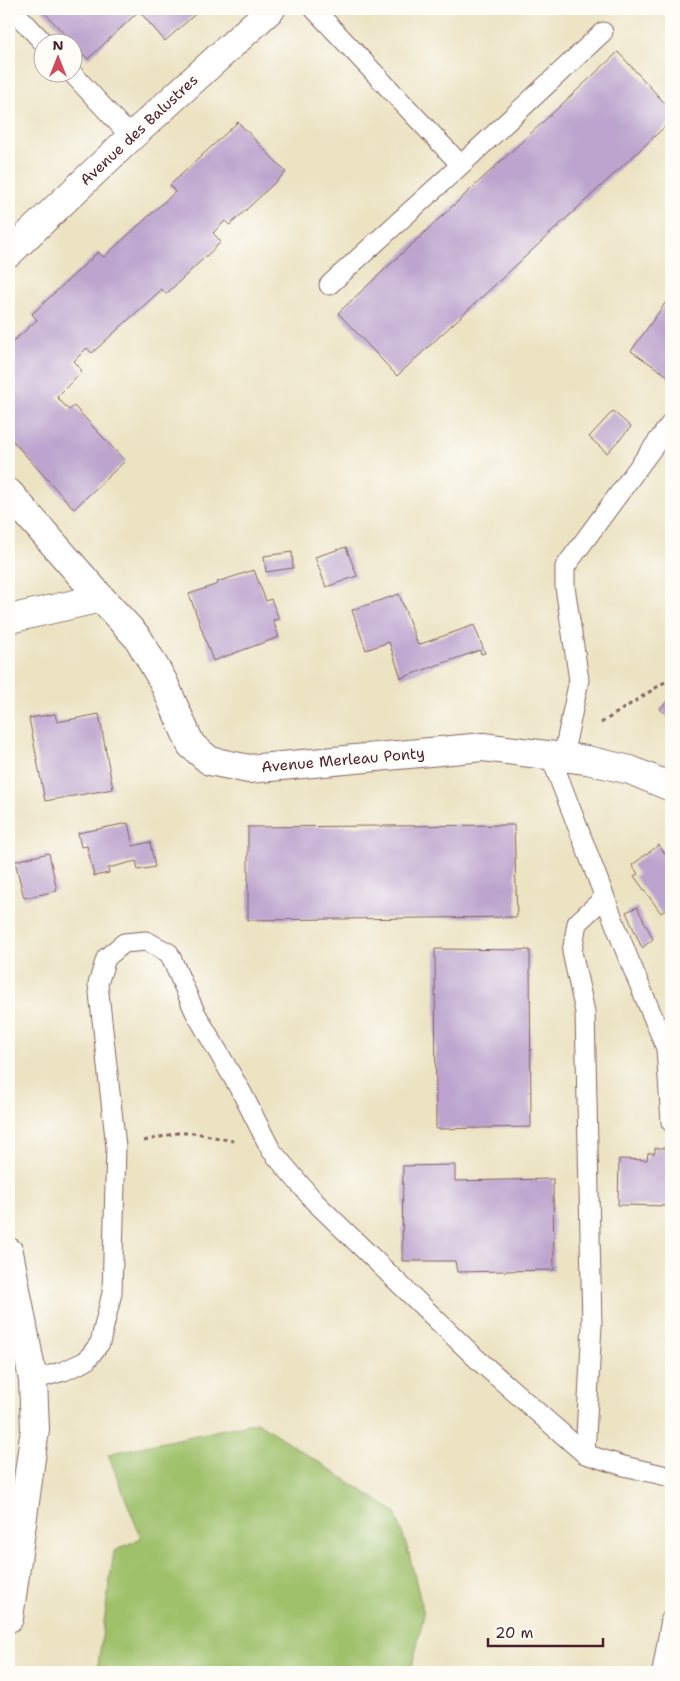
<svg xmlns="http://www.w3.org/2000/svg" width="680" height="1681" font-family="'Shantell Sans',sans-serif">
	<rect width="100%" height="100%" fill="#fdfcf7"/>
	<filter id="ink" filterUnits="userSpaceOnUse"><feTurbulence type="fractalNoise" baseFrequency=".02" numOctaves="2"/><feDisplacementMap in="SourceGraphic" scale="10" xChannelSelector="R" yChannelSelector="G"/><feConvolveMatrix kernelMatrix="1 2 1 2 8 2 1 2 1" color-interpolation-filters="sRGB"/></filter>
	<filter id="wash" filterUnits="userSpaceOnUse"><feTurbulence type="fractalNoise" baseFrequency=".0096" numOctaves="4" result="noise"/><feDisplacementMap in="SourceGraphic" scale="20" xChannelSelector="R" yChannelSelector="G"/><feGaussianBlur stdDeviation="1.12" result="paint"/><feColorMatrix in="noise" values="0 0 0 0 0 0 0 0 0 0 0 0 0 0 0 0 0 1.4 0 .05"/><feComposite in="paint" operator="in"/></filter>
	<g filter="url(#wash)">
		<rect width="100%" height="100%" fill="#ece3c3"/>
		<path fill="#9fc16a" stroke="#74704a" d="M 257,1422 L 395,1512 L 408,1550 L 424,1614 L 411,1672 L 97,1672 L 114,1551 L 141,1538 L 108,1454 Z"/>
		<g id="blocks">
			<path fill="#bca4ce" d="M 41,9 L 201,9 L 165,41 L 139,11 L 88,59 Z
				M 618,52 L 671,110 L 671,121 L 397,376 L 338,313 Z
				M 238,122 L 286,172 L 230,225 L 225,221 L 213,233 L 221,242 L 166,294 L 162,289 L 92,353 L 87,348 L 74,361 L 82,371 L 57,397 L 69,410 L 74,406 L 125,461 L 74,509 L 11,439 L 9,441 L 9,345 L 37,320 L 32,314 L 98,252 L 104,257 L 175,192 L 170,185 Z
				M 671,295 L 671,378 L 631,351 Z
				M 613,411 L 631,427 L 607,453 L 589,437 Z
				M 346,547 L 357,576 L 326,587 L 315,557 Z
				M 292,552 L 293,568 L 266,572 L 264,556 Z
				M 254,570 L 266,601 L 271,599 L 279,619 L 273,620 L 279,637 L 213,661 L 189,594 L 218,584 L 217,582 Z
				M 399,594 L 418,645 L 474,625 L 485,653 L 481,654 L 480,650 L 401,678 L 389,642 L 366,650 L 352,610 Z
				M 671,697 L 671,719 L 660,709 Z
				M 55,714 L 57,722 L 99,714 L 113,789 L 45,801 L 29,718 Z
				M 128,823 L 133,846 L 150,842 L 155,867 L 138,870 L 136,861 L 108,868 L 109,873 L 94,876 L 87,846 L 81,847 L 78,833 Z
				M 514,825 L 517,917 L 248,920 L 248,827 Z
				M 659,845 L 665,854 L 671,850 L 671,906 L 661,913 L 634,876 L 638,874 L 632,865 Z
				M 49,853 L 57,891 L 24,898 L 15,861 Z
				M 637,907 L 653,939 L 642,948 L 626,912 Z
				M 435,949 L 530,950 L 531,1127 L 436,1129 Z
				M 655,1148 L 671,1148 L 671,1206 L 618,1205 L 619,1159 L 647,1160 L 648,1153 L 655,1153 Z
				M 455,1165 L 455,1181 L 553,1179 L 554,1270 L 457,1272 L 455,1261 L 402,1261 L 403,1166 Z"/>
		</g>
	</g>
	<g filter="url(#ink)">
		<use href="#blocks" fill-opacity="0" stroke="#836460" stroke-width="1"/>
		<g fill="none" stroke-linecap="round" stroke-linejoin="round">
			<defs>
				<path id="lane" d="M 12,9 L 43,42
					M 314,9 L 461,165
					M 71,72 L 131,137
					M 329,285 L 461,165 L 603,32
					M 550,755 L 627,955 L 666,1048 L 671,1122
					M 563,757 L 579,680 L 565,587 L 565,567 L 671,423
					M 33,1380 L 64,1371 L 86,1361 L 100,1343 L 112,1293 L 116,1147 L 98,984 L 106,958 L 124,943 L 146,941 L 169,953 L 195,1012 L 242,1093 L 271,1150 L 315,1202 L 477,1359 L 585,1454 L 624,1466 L 671,1477
					M 585,1454 L 592,1325 L 585,1012 L 572,952 L 577,923 L 605,897
					M 662,1672 L 671,1619"/>
				<path id="street" d="M 9,253 L 131,137 L 271,9
					M 9,493 L 101,598 L 138,638 L 163,681 L 191,745 L 210,761 L 249,769 L 483,747 L 587,760 L 630,770 L 671,787
					M 9,619 L 101,598
					M 9,1252 L 33,1380 L 35,1429 L 9,1618"/>
			</defs>
			<use href="#lane" stroke="#836460" stroke-width="21"/>
			<use href="#street" stroke="#836460" stroke-width="30"/>
			<path stroke="#836460" stroke-width="3" stroke-dasharray="4 4" stroke-linecap="butt" d="M 601,723 L 671,678
				M 144,1141 L 177,1133 L 196,1133 L 233,1141"/>
			<use href="#lane" stroke="#fff" stroke-width="19"/>
			<use href="#street" stroke="#fff" stroke-width="28"/>
		</g>
	</g>
	<g text-anchor="middle" dominant-baseline="central" stroke-width="5" stroke-linejoin="round" paint-order="stroke">
		<g font-size="15" fill="#4a1f2b" stroke="#fdfcf7">
			<text transform="translate(139 130) rotate(-43)">Avenue des Balustres</text>
			<text transform="translate(343 760) rotate(-5)">Avenue Merleau Ponty</text>
		</g>
	</g>
	<rect width="680" height="1681" fill="none" stroke="#fdfcf7" stroke-width="30"/>
	<g transform="translate(58 58)"><circle r="24" fill="#fdfcf7" stroke="#b5a4a5"/>
	<path d="M0-4L9 19L0 12L-9 19Z" fill="#d1495b"/>
	<text y="-8" font-size="14" font-weight="bold" text-anchor="middle" fill="#4a1f2b">N</text>
	</g>
	<path d="M488 1638v8h115v-8" fill="none" stroke="#4a1f2b" stroke-width="2.5"/>
	<text x="495" y="1638" font-size="15" fill="#4a1f2b" stroke="#fdfcf7" stroke-width="4" paint-order="stroke">20 m</text>
</svg>
